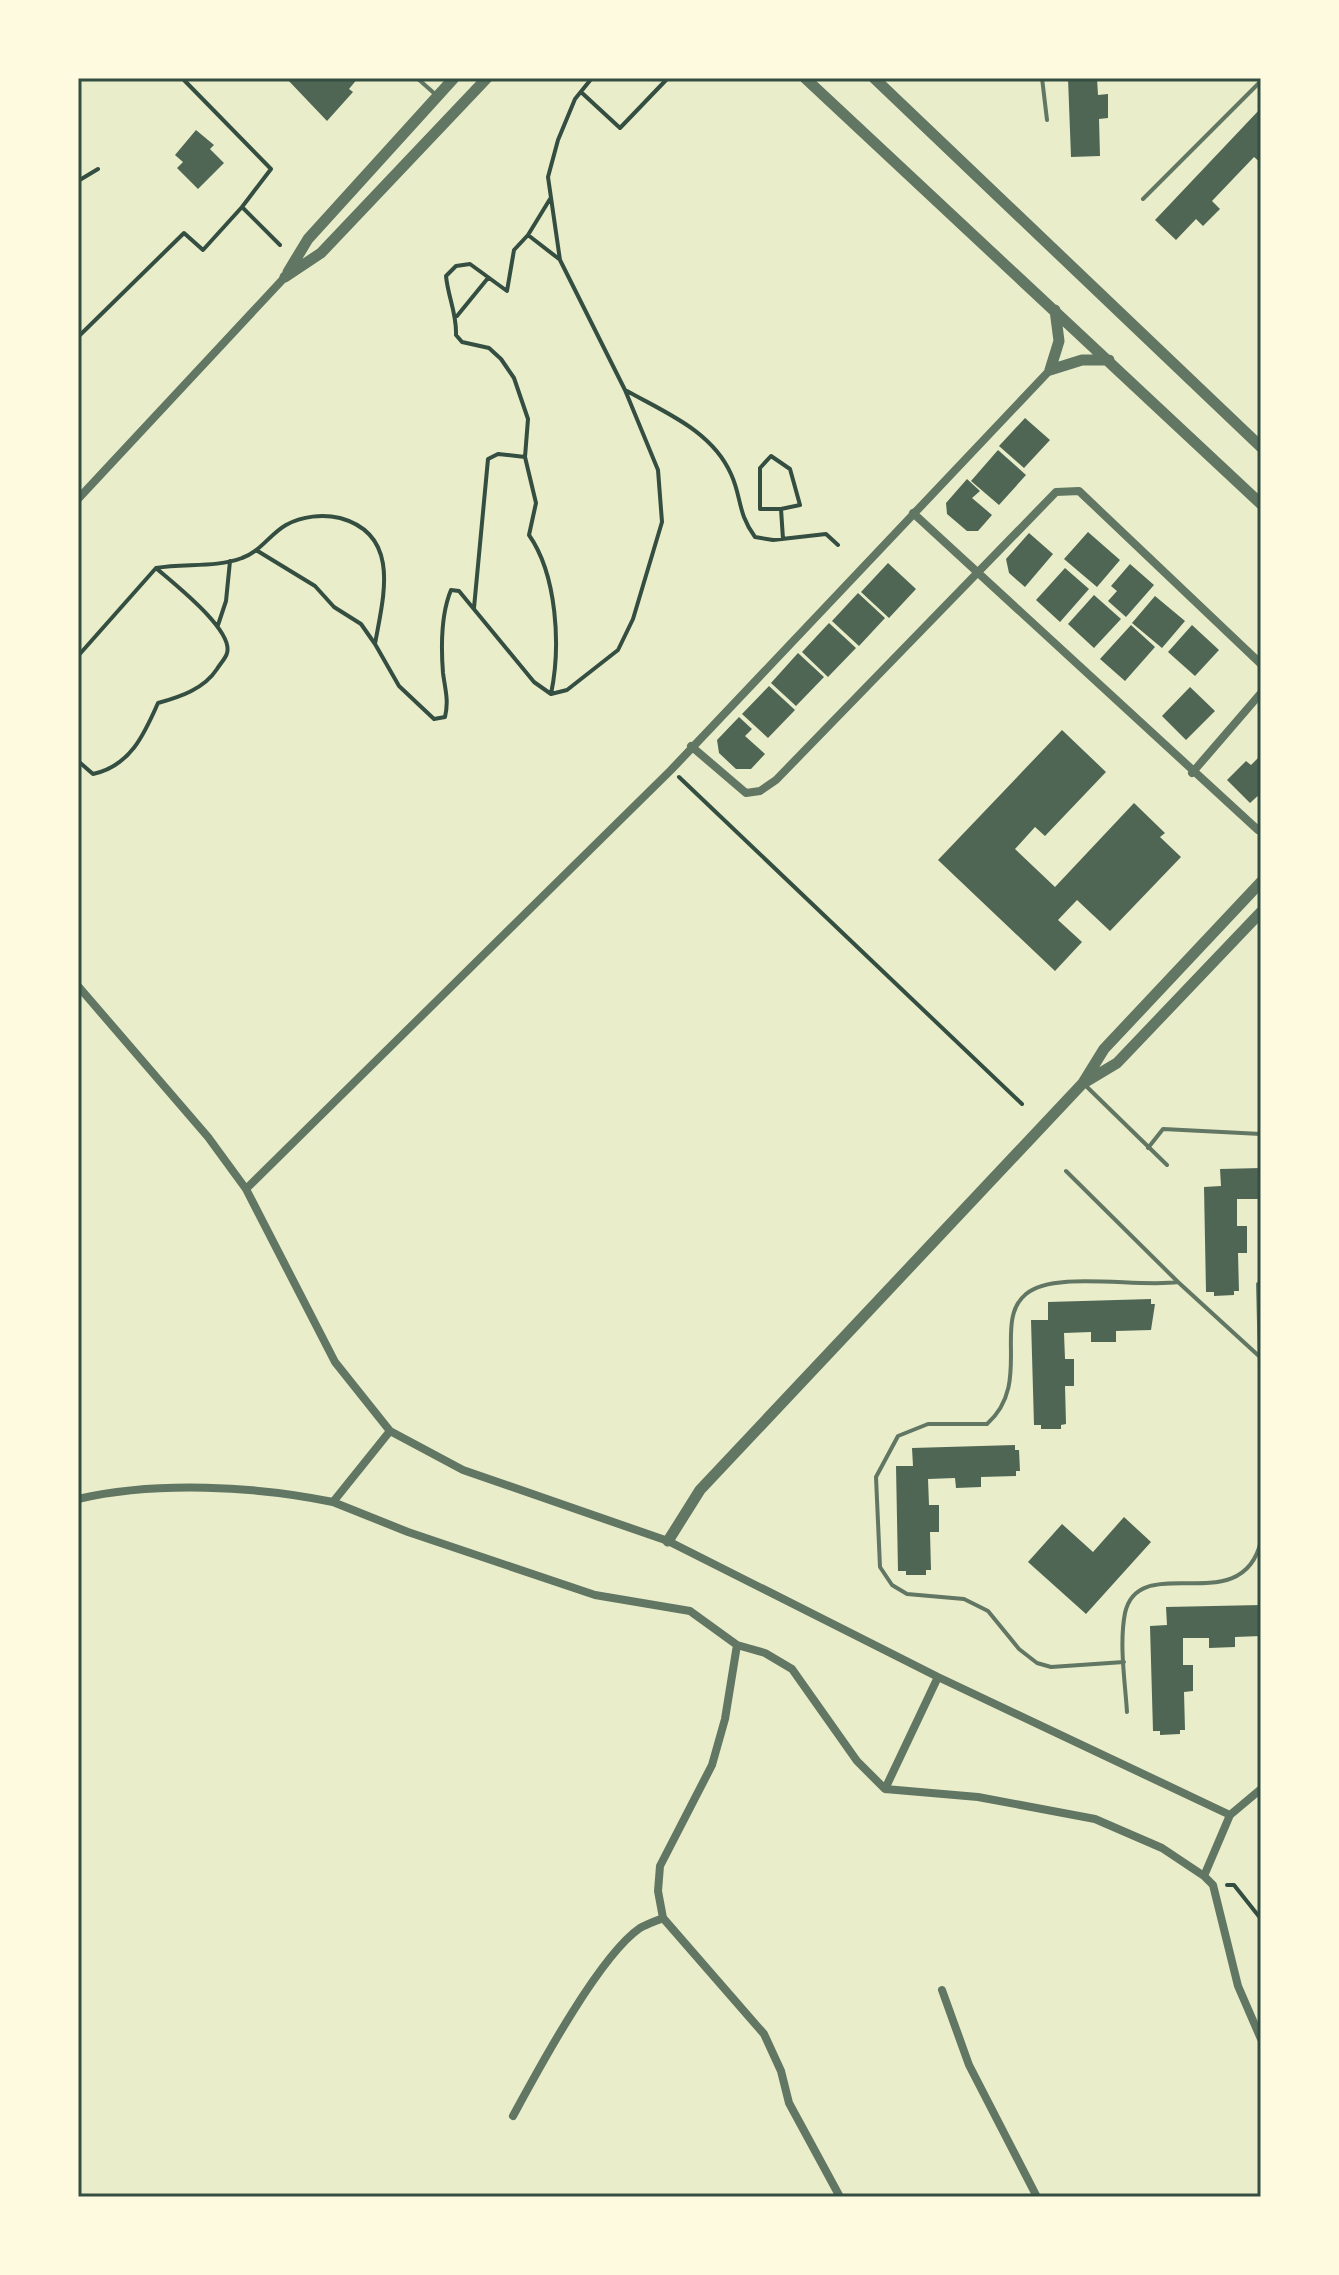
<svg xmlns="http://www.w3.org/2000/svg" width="1339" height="2275" font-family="'Nunito Sans',sans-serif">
	<rect width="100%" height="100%" fill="#e9edc9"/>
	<path fill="#4f6655" d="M 286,78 L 358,78 L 349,89 L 353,92 L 327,121 Z
		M 1068,78 L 1097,78 L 1098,95 L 1108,94 L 1108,118 L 1099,119 L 1100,156 L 1071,157 Z
		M 1261,108 L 1261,163 L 1254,157 L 1212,201 L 1220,209 L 1203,226 L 1196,219 L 1176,240 L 1155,220 Z
		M 196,130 L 214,145 L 210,149 L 224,163 L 198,189 L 177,168 L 183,162 L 175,155 Z
		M 1025,418 L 1050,440 L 1024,468 L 999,446 Z
		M 998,450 L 1026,475 L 999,505 L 971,481 Z
		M 967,479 L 980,491 L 972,498 L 992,515 L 978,531 L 967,531 L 947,514 L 946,503 Z
		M 1088,532 L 1120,560 L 1097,587 L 1064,559 Z
		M 1029,533 L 1053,554 L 1025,587 L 1009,573 L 1006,559 Z
		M 888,563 L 916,589 L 889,618 L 861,592 Z
		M 1130,564 L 1154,585 L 1126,617 L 1108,601 L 1117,591 L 1111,586 Z
		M 1065,568 L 1089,589 L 1060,622 L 1036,600 Z
		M 858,593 L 885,618 L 859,646 L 832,621 Z
		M 1094,595 L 1121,619 L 1094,648 L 1068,624 Z
		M 1155,596 L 1185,621 L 1162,648 L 1132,623 Z
		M 829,623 L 856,648 L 828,677 L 802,652 Z
		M 1131,625 L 1155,647 L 1125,681 L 1100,659 Z
		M 1192,625 L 1219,650 L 1195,676 L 1168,652 Z
		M 798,653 L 824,677 L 796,706 L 771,683 Z
		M 769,686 L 795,710 L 768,738 L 742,714 Z
		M 1190,687 L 1215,711 L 1186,740 L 1162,716 Z
		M 739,717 L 752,729 L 745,736 L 765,754 L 751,769 L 736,769 L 719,753 L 717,740 Z
		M 1062,730 L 1106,772 L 1045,836 L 1035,827 L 1015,849 L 1055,887 L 1134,803 L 1165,833 L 1160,837 L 1181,857 L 1110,931 L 1077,900 L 1058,920 L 1082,942 L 1055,971 L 938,860 Z
		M 1259,757 L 1261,793 L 1250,803 L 1227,780 L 1246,761 L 1251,765 Z
		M 1261,1168 L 1261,1199 L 1237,1199 L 1237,1226 L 1247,1226 L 1247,1253 L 1238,1253 L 1239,1291 L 1234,1291 L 1234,1295 L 1214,1296 L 1214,1292 L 1206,1292 L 1204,1187 L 1221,1186 L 1220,1169 Z
		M 1151,1299 L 1151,1304 L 1155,1304 L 1151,1330 L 1116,1331 L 1116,1342 L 1091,1342 L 1091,1332 L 1064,1333 L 1065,1359 L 1074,1359 L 1074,1386 L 1065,1386 L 1066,1424 L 1061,1425 L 1061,1429 L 1041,1429 L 1041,1425 L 1034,1425 L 1031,1320 L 1048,1320 L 1048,1302 Z
		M 1015,1445 L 1015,1450 L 1019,1450 L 1020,1471 L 1016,1471 L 1016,1476 L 981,1477 L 981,1487 L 956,1488 L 955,1478 L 928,1479 L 929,1505 L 939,1505 L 939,1532 L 930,1532 L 931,1570 L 926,1570 L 926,1575 L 906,1575 L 906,1571 L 898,1571 L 896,1466 L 913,1466 L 912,1448 Z
		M 1124,1517 L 1151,1542 L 1086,1614 L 1028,1562 L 1062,1524 L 1093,1552 Z
		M 1261,1605 L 1261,1636 L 1235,1637 L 1235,1647 L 1209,1648 L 1209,1638 L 1183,1638 L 1183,1665 L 1193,1665 L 1193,1691 L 1184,1692 L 1185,1730 L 1180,1730 L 1180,1734 L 1160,1735 L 1160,1731 L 1153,1731 L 1150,1626 L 1167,1625 L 1166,1607 Z"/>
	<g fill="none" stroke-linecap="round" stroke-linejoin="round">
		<path stroke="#344e41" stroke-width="4" d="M 182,78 L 271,169 L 242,207
			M 581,92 L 620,128 L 668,78
			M 78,181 L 98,169
			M 550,199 L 528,235 L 514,250 L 507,291 L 470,264 L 456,266 L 446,276 C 448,297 457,314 456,335 L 462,342 L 489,348 L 501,359 L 514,378 L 528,419 L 525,457 L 536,503 L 529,535 C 557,575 561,646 551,694
			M 528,235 L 559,259
			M 457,316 L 488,278
			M 78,337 L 184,233 L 203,250 L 242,207 L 280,245
			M 627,391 C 666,413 712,431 731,474 C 742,498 737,512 755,537 L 773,540 L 826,534 L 838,545
			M 781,509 L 800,505 L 790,469 L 771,456 L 760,468 L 760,509 L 781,509 L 783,539
			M 256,550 L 315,586 L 334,607 L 361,624 L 375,644
			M 474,608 L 488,459 L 498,454 L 525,457
			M 218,625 L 226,601 L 230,561
			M 78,656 L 156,568 C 184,563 216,568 242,558 C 260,552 270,534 286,525 C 302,516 323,514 340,518 C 402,535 383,598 375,644 L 399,686 L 434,719 L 445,717 C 449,700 445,689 443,673 C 441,647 441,614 451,590 L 459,591 L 534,682 L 551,694 L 567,690 L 618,650 L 633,619 L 662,522 L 658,470 L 625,390 L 560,260 L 548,177 L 558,140 L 575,99 L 592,78
			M 78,761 L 93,774 C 130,766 144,735 158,703 C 180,697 204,689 217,669 C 220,664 226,658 227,653 C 234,630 173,583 156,568
			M 679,777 L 1022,1104
			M 1227,1885 L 1234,1885 L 1261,1919"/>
		<path stroke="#617663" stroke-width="4" d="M 417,78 L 435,94
			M 1042,78 L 1047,120
			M 1143,199 L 1261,81
			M 1085,1085 L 1167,1165
			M 1148,1148 L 1163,1129 L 1261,1134
			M 1066,1171 L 1178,1282 L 1260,1357
			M 1258,1284 L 1261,1403
			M 1124,1662 L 1051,1667 L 1037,1663 L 1019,1649 L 988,1611 L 964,1599 L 907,1594 L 892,1585 L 880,1567 L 876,1477 L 898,1436 L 928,1424 L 987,1424 C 1033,1383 992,1322 1026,1294 C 1054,1270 1139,1288 1178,1282
			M 1127,1712 C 1125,1681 1119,1644 1125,1613 C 1139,1549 1242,1622 1261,1541"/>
		<path stroke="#617663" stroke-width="8" d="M 78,499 L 285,277
			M 913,513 L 1258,830
			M 691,746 L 746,793 L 760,791 L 776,780 L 1056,492 L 1079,491 L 1261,664
			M 1192,773 L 1261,693
			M 78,986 L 208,1137 L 246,1189 L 671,770 L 1050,370
			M 246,1189 L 335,1362 L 390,1431 L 463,1470 L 668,1541 L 938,1677 L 1230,1815 L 1261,1789
			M 390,1431 L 333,1502 L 408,1532 L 595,1595 L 690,1611 L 737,1645 L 765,1653 L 792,1669 L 857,1761 L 885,1789 L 978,1797 L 1095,1819 L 1162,1848 L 1204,1876
			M 78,1499 C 156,1481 256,1486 333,1502
			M 737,1645 L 725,1719 L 712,1765 L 660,1866 L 658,1891 L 663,1918 L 764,2034 L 781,2071 L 789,2103 L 840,2197
			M 885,1789 L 938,1677
			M 1230,1815 L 1204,1876 L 1213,1885 L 1238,1986 L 1261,2039
			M 942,1990 L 969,2065 L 1037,2197
			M 513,2116 C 538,2070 599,1956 640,1928 C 647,1924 656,1921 663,1918"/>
		<path stroke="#617663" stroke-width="11" d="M 805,78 L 1261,504
			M 874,78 L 1261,447
			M 288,272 L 308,239 L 454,78
			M 285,277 L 321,253 L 487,78
			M 1055,310 L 1059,341 L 1050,370 L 1082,360 L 1109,360
			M 1087,1081 L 1117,1063 L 1261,912
			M 668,1541 L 700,1490 L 1083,1083 L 1104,1049 L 1261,882"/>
	</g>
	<rect width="1339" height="2275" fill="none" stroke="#fefae0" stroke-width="160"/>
	<rect x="80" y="80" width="1179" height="2115" fill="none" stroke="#344e41" stroke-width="3"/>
</svg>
